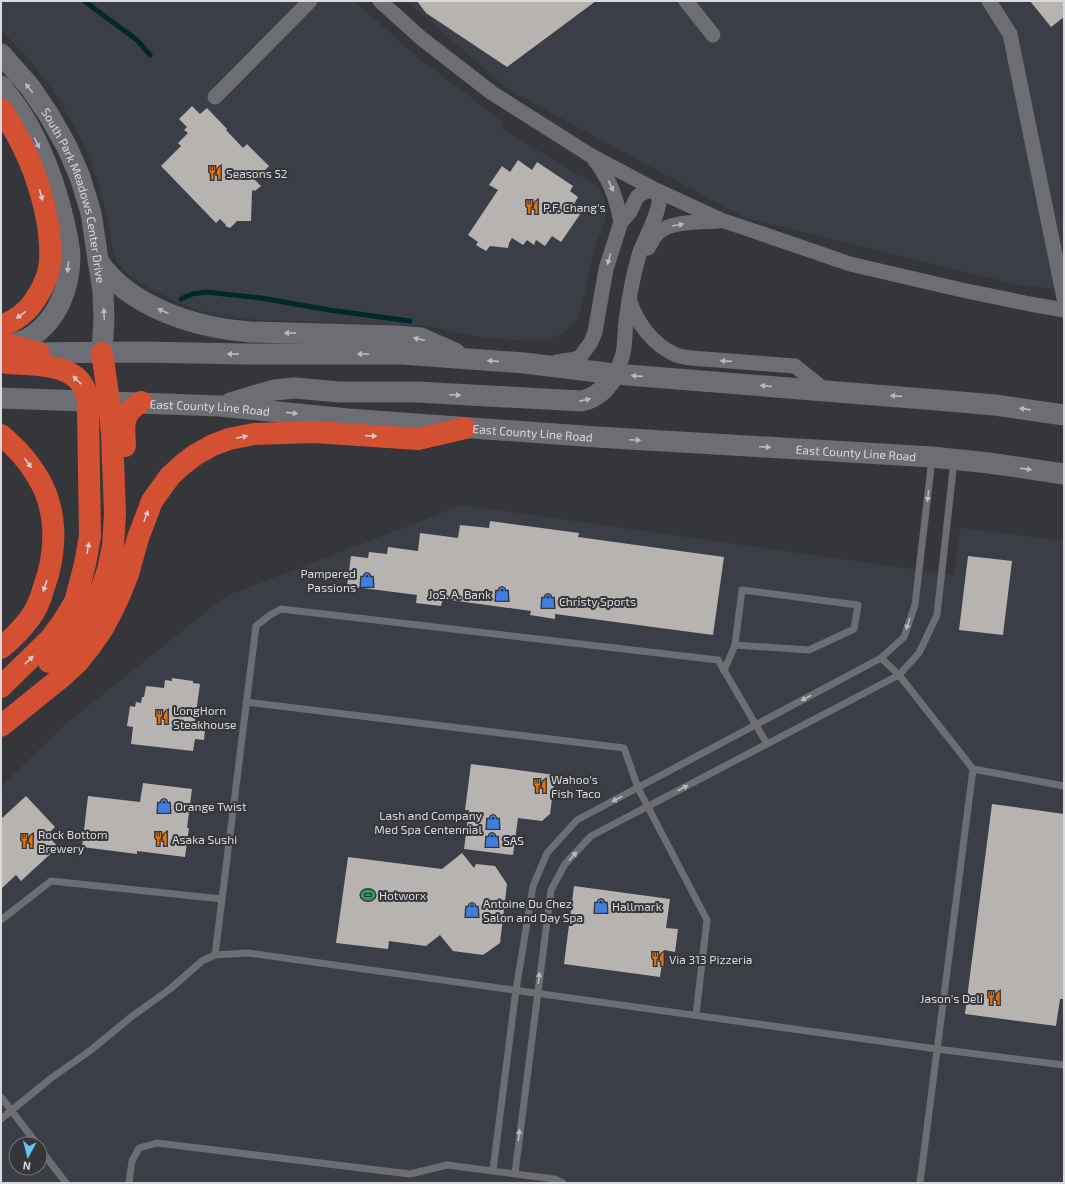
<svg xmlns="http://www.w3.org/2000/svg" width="1065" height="1184" font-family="'Exo 2',sans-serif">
	<rect width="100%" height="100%" fill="#35363a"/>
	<path fill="#3b3d47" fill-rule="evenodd" d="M 1,1 L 355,1 L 411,52 L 504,123 L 501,128 L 590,182 L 598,187 L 602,193 L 604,198 L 606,208 L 606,217 L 596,245 L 589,271 L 582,306 L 578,318 L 575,323 L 562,333 L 548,340 L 527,341 L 513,340 L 472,336 L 427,326 L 259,320 L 235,318 L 199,311 L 173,300 L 151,289 L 133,278 L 124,271 L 118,264 L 113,252 L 108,221 L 100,190 L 92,165 L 84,145 L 71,120 L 54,92 L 29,60 L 1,29 Z
		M 407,1 L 1064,1 L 1064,290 L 1019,285 L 745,218 L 509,90 Z
		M 462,505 L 954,575 L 960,528 L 1064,541 L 1064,1183 L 1,1183 L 1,787 L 65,724 L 226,596 ZM 16,1144 L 40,1144 L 40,1168 L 16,1168 Z"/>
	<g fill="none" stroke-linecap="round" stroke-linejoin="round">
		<path stroke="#01292b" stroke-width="5" d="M 84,1 L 137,40 L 150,55
			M 181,299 L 192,294 L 206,292 L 261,298 L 329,310 L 410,321"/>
	</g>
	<path fill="#b7b3b0" d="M 417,1 L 596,1 L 507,67 L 426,13 Z
		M 1030,1 L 1064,1 L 1064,17 L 1051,27 Z
		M 192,106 L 200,114 L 207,108 L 227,129 L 226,130 L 243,148 L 247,144 L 269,166 L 255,180 L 261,186 L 255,191 L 253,190 L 252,191 L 251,221 L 237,221 L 230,228 L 225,226 L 226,225 L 220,219 L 216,223 L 161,166 L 181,146 L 178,143 L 188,133 L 184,130 L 187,127 L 179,119 Z
		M 518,160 L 532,170 L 537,162 L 573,186 L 570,191 L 578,197 L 574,204 L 583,210 L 561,242 L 552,236 L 545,246 L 536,240 L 534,245 L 527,240 L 523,245 L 512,238 L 509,243 L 508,248 L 490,246 L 486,251 L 476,245 L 478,242 L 468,235 L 498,190 L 489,185 L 502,166 L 510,172 Z
		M 490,521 L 579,533 L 578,537 L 724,557 L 713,635 L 555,614 L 555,619 L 530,615 L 531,611 L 443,599 L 441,606 L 416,603 L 417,595 L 347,586 L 351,556 L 368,558 L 369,552 L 387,554 L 388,547 L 418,551 L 420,533 L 458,538 L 460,525 L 489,528 Z
		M 968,556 L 1012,561 L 1003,635 L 959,630 Z
		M 172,678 L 193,681 L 193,683 L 200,684 L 194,728 L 205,730 L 204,740 L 195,739 L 193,751 L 131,744 L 133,727 L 127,726 L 130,706 L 135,707 L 136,702 L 141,703 L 142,697 L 144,697 L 146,686 L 164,688 L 165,680 L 172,681 Z
		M 471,764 L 555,775 L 550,814 L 542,821 L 518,818 L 513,855 L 464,849 L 469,810 L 465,810 Z
		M 143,783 L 192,789 L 187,828 L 189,828 L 185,857 L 137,851 L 137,854 L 82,847 L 88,796 L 140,802 Z
		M 26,796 L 55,827 L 47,835 L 58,847 L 21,881 L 16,875 L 1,889 L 1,819 Z
		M 992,804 L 1064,814 L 1064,999 L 1060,999 L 1056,1026 L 965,1014 Z
		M 462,853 L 474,868 L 476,864 L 495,866 L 507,884 L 500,943 L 483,955 L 453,951 L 440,935 L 426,946 L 389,941 L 388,949 L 336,943 L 348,857 L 442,869 Z
		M 574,886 L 670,899 L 666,928 L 678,929 L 675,952 L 664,950 L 660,977 L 564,964 Z"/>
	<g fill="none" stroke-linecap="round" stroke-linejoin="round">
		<path stroke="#6d6e73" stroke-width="7" d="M 881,658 L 899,675 L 973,769
			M 724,671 L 735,645 L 809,650 L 854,629 L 858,605 L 742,590 L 735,645
			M 246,702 L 624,748 L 638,788 L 707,920 L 696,1015
			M 1,920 L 51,881 L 222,899
			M 215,955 L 256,626 L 270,615 L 281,609 L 718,660 L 767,744
			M 1,1097 L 37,1144
			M 1,1119 L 50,1079 L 91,1050 L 131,1017 L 170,989 L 202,961 L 215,955 L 248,953 L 937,1049 L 1064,1065
			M 40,1149 L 66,1183
			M 493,1170 L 516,990 L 533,886 L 547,853 L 577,820 L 881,658 L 904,637 L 915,605 L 932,459
			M 515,1173 L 551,890 L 565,864 L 591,836 L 899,675 L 919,653 L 937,615 L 954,461
			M 129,1183 L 132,1161 L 139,1148 L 157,1143 L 410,1174 L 447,1165 L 554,1179 L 563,1183
			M 920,1183 L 973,769 L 1064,786"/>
		<path stroke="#6d6e73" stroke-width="15" d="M 380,1 L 421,38 L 492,93 L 590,155 L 654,189 L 721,220 L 751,230 L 850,264 L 962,290 L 1030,304 L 1064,310
			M 686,1 L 713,35
			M 989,1 L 1010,34 L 1064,298
			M 215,97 L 310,1
			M 594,159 C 610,179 616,197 621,222
			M 648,248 C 652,242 654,236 659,232 C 673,221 701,222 718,221
			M 629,299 C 636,322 653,345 676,355 C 681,357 686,357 691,358 L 795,366 L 826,391
			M 557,362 L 576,359 L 581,356 L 591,342 L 595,332 L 606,269 L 621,222 L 630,212 L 635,201 L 638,196 L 643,193 L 654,189
			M 615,374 C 619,366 623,357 624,348 C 625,339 625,330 626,321 C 629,298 633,274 640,252 C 645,239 659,213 659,201 C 659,196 656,193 654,189"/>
		<g stroke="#6d6e73" stroke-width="21">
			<path id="s1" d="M 1,54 L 30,87 L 49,115 L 67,147 L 80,177 L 91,213 L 103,292 L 104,319 L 102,353"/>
			<path d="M 1,86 C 8,95 15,104 21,113 C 41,145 54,180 63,217 C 66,229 69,243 70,256 C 70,287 58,319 31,337 C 22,342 12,344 2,348"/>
			<path d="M 98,261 C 130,308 197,328 251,332 L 397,336 L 421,338 L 455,353"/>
			<path d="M 22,353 L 141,352 L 246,354 L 402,354 L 524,363 L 615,374 L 937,400 L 995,405 L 1064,415"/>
			<path id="s2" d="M 1,398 L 220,406 L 348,419 L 597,437 L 932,457 L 989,463 L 1064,474"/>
			<path d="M 230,403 L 274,390 L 295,388 L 339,392 L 416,392 L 581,401 C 598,398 606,387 615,374"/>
		</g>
		<path stroke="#d35033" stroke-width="22" d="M 1,109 C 25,144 41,183 48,225 C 50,241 52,258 48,273 C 45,282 41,291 36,298 C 29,311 15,321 1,326
			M 1,343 L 39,353
			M 1,362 C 9,364 17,363 26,364 C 47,365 79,368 86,393 C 88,398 88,403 88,408 L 90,536 L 85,564 L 75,602 L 62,623 L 50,639 L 1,687
			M 1,435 C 17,449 26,458 37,476 C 58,509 57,551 44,587 C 41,598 37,609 30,618 C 22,629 12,639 1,648
			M 125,446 C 124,425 121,414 141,402
			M 49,662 L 87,620 L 101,590 L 108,570 L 113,546 L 115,513 L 112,435 L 109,401 L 102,353
			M 1,726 L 63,676 L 78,662 L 90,647 L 103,628 L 112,611 L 120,594 L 128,574 L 138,538 L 152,501 L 170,476 L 182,465 L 195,455 L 213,445 L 229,439 L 254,434 L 314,432 L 418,439 L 465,428"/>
	</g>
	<defs><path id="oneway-solid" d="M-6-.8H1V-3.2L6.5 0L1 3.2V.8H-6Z"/></defs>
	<g fill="#b9babd">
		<use href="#oneway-solid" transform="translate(29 88) rotate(-128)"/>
		<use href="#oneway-solid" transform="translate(37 143) rotate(64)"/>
		<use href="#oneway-solid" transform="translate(611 186) rotate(65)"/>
		<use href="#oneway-solid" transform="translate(678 225) rotate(-10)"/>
		<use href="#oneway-solid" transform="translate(609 259) rotate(106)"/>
		<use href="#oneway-solid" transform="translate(68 267) rotate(96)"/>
		<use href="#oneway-solid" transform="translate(163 311) rotate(-156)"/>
		<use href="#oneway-solid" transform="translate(104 314) rotate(-93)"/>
		<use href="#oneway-solid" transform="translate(290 333) rotate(-179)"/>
		<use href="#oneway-solid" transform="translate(419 339) rotate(-167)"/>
		<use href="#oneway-solid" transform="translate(233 354) rotate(-179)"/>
		<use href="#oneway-solid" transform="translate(363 354) rotate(180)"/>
		<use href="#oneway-solid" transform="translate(493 361) rotate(-176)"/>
		<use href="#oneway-solid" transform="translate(726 361) rotate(-176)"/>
		<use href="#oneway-solid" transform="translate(637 376) rotate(-176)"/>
		<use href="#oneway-solid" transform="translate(766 386) rotate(-175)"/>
		<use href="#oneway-solid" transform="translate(455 395) rotate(3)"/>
		<use href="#oneway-solid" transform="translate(896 396) rotate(-176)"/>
		<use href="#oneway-solid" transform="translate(585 400) rotate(-13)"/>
		<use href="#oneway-solid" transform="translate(1025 409) rotate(-172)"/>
		<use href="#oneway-solid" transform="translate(292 413) rotate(6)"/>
		<use href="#oneway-solid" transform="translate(635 440) rotate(3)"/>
		<use href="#oneway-solid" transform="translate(765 447) rotate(3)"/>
		<use href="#oneway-solid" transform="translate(1026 469) rotate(8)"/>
		<use href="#oneway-solid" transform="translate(928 496) rotate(97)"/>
		<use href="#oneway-solid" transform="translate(908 624) rotate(109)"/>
		<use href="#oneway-solid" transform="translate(806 698) rotate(152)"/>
		<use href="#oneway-solid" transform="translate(683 788) rotate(-28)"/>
		<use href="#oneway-solid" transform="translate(617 799) rotate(152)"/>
		<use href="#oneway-solid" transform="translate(573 856) rotate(-48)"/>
		<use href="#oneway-solid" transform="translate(539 978) rotate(-83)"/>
		<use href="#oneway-solid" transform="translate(519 1135) rotate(-83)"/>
	</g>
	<g fill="#d9cccc">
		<use href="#oneway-solid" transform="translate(41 195) rotate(74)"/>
		<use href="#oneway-solid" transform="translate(21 315) rotate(144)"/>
		<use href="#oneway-solid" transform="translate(77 380) rotate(-137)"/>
		<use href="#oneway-solid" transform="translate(371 436) rotate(3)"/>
		<use href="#oneway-solid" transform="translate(242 437) rotate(-12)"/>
		<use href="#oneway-solid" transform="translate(28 463) rotate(54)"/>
		<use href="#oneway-solid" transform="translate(146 516) rotate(-69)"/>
		<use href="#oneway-solid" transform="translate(88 548) rotate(-79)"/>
		<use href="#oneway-solid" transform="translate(45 586) rotate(109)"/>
		<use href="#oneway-solid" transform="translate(29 660) rotate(-43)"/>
	</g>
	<defs>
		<symbol id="restaurant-bare" viewBox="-9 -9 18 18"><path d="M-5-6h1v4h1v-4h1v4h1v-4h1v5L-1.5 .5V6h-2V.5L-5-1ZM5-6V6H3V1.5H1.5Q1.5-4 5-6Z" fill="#e8710a" stroke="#35363a" stroke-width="2.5" paint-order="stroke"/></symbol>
		<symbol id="shop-bare" viewBox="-9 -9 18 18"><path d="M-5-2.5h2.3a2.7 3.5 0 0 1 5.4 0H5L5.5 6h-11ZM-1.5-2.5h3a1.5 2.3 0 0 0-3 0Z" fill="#3f7fe0" stroke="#35363a" stroke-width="2.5" paint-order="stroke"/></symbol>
		<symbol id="stadium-bare" viewBox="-9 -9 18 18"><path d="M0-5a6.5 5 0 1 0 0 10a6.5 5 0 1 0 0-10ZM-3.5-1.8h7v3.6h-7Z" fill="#2e9e5b" stroke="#35363a" stroke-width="2.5" paint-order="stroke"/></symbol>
	</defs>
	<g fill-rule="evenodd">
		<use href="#restaurant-bare" x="205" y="163" width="20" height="20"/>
		<use href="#restaurant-bare" x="522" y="197" width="20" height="20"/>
		<use href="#shop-bare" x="357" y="570" width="20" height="20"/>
		<use href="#shop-bare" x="492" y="584" width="20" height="20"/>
		<use href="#shop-bare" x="538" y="591" width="20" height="20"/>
		<use href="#restaurant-bare" x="152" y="707" width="20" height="20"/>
		<use href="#restaurant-bare" x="530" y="776" width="20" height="20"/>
		<use href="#shop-bare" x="154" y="796" width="20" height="20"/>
		<use href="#shop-bare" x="483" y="812" width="20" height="20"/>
		<use href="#restaurant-bare" x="151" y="829" width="20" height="20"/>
		<use href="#shop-bare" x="482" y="830" width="20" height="20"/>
		<use href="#restaurant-bare" x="17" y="831" width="20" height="20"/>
		<use href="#stadium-bare" x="358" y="885" width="20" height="20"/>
		<use href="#shop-bare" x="591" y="896" width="20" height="20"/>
		<use href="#shop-bare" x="462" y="900" width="20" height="20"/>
		<use href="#restaurant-bare" x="648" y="949" width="20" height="20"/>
		<use href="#restaurant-bare" x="984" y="988" width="20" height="20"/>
	</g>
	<g text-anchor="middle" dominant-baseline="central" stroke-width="4" stroke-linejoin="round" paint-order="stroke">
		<g font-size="12" fill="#dadadd" stroke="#35363a" text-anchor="start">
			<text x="226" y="173">Seasons 52</text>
			<text x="543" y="207">P.F. Chang's</text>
			<text x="356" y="573" text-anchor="end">Pampered<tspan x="356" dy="14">Passions</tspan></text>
			<text x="491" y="594" text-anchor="end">JoS. A. Bank</text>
			<text x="559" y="601">Christy Sports</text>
			<text x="173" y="710">LongHorn<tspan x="173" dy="14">Steakhouse</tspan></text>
			<text x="551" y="779">Wahoo's<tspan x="551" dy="14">Fish Taco</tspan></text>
			<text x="175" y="806">Orange Twist</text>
			<text x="482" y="815" text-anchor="end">Lash and Company<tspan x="482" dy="14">Med Spa Centennial</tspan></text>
			<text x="38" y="834">Rock Bottom<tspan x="38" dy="14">Brewery</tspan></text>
			<text x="172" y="839">Asaka Sushi</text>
			<text x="503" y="840">SAS</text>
			<text x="379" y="895">Hotworx</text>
			<text x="483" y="903">Antoine Du Chez<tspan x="483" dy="14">Salon and Day Spa</tspan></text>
			<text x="612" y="906">Hallmark</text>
			<text x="669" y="959">Via 313 Pizzeria</text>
			<text x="983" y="998" text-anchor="end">Jason's Deli</text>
		</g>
		<g font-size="12" fill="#dadadd" stroke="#35363a">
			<text stroke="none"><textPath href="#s1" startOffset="163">South Park Meadows Center Drive</textPath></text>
			<text stroke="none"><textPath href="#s2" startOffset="209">East County Line Road</textPath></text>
			<text stroke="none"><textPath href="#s2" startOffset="533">East County Line Road</textPath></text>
			<text stroke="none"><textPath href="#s2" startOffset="857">East County Line Road</textPath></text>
		</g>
	</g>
	<rect width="1065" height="1184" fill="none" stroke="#dadadd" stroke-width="4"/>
	<g transform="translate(28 1156) rotate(187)"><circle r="19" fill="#35363a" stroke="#77787b"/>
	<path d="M0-3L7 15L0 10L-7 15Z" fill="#67c4f0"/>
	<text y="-6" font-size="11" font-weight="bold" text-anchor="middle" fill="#dadadd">N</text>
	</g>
</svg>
